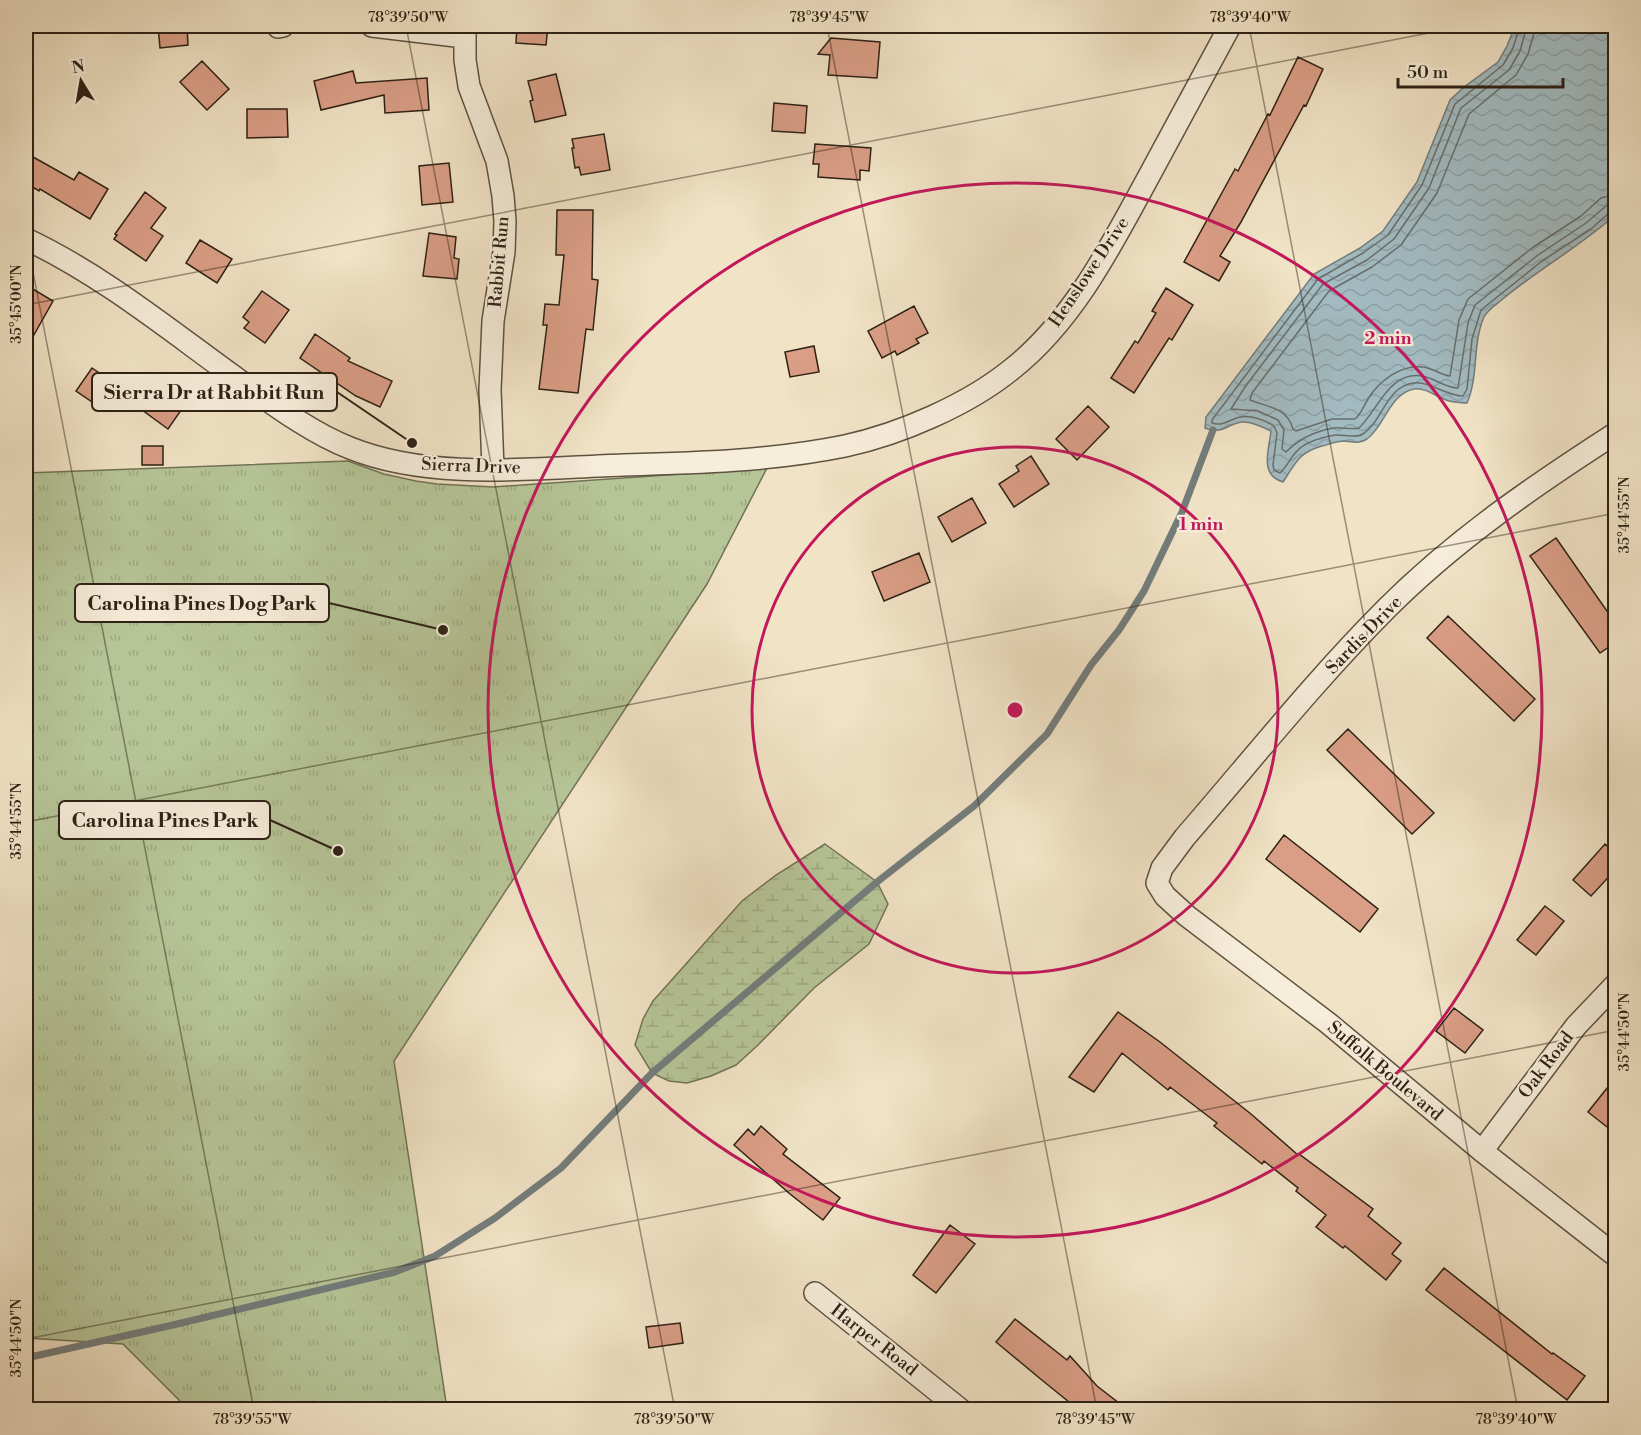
<svg xmlns="http://www.w3.org/2000/svg" width="1641" height="1435" font-family="'Libre Bodoni',serif">
	<defs>
		<pattern id="wetland-marsh" width="20" height="14" patternUnits="userSpaceOnUse" patternTransform="scale(1.5)"><rect width="20" height="14" fill="#b6c598"/><path d="M1 5h8M5 5V1M11 12h8M15 12V8" fill="none" stroke="#9da982"/></pattern>
		<pattern id="park-tufts" width="24" height="20" patternUnits="userSpaceOnUse" patternTransform="scale(1.5)"><rect width="24" height="20" fill="#b6c598"/><path d="M3 7l-1-3M5 7V3M7 7l1-3M15 17l-1-3M17 17v-4M19 17l1-3" fill="none" stroke="#9da982"/></pattern>
		<pattern id="water-waves" width="16" height="10" patternUnits="userSpaceOnUse" patternTransform="scale(1.5)"><rect width="16" height="10" fill="#a2bbc1"/><path d="M0 5q4-4 8 0t8 0" fill="none" stroke="#8ca0a5"/></pattern>
	</defs>
	<rect width="100%" height="100%" fill="#f1e3c6"/>
	<filter id="stains"><feTurbulence type="fractalNoise" baseFrequency=".00333" numOctaves="4"/><feColorMatrix values="0 0 0 0 .2 0 0 0 0 .09 0 0 0 0 .02 0 0 0 .5 -.17"/></filter>
	<radialGradient id="worn" r=".72"><stop offset=".6" stop-color="#630" stop-opacity="0"/><stop offset="1" stop-color="#630" stop-opacity=".3"/></radialGradient>
	<path fill="url(#wetland-marsh)" stroke="#727356" stroke-width="1.5" d="M 825,844 L 877,882 L 888,904 L 869,944 L 814,988 L 758,1045 L 736,1065 L 711,1076 L 687,1083 L 669,1081 L 652,1073 L 635,1045 L 643,1019 L 653,1001 L 742,901 L 776,875 Z"/>
	<path fill="url(#park-tufts)" stroke="#727356" stroke-width="1.5" d="M 348,461 L 384,474 L 416,481 L 437,484 L 493,487 L 767,468 L 707,584 L 394,1061 L 447,1409 L 188,1409 L 123,1344 L 26,1338 L 26,473 Z"/>
	<path fill="url(#water-waves)" stroke="#737d7c" stroke-width="1.5" d="M 1515,26 L 1615,26 L 1615,215 C 1581,246 1540,268 1504,298 C 1497,304 1487,310 1484,317 C 1472,344 1479,376 1467,403 C 1461,403 1455,402 1449,401 C 1438,398 1426,387 1414,389 C 1389,394 1385,426 1367,439 C 1359,444 1353,442 1345,441 C 1336,441 1330,444 1322,446 C 1299,452 1295,464 1283,482 C 1259,475 1269,450 1271,431 C 1263,427 1251,421 1242,422 C 1227,424 1222,435 1205,428 L 1206,417 L 1314,274 L 1360,248 L 1383,231 L 1417,182 L 1450,100 L 1464,87 L 1498,62 L 1507,46 Z"/>
	<g fill="none" stroke-linecap="round" stroke-linejoin="round">
		<path stroke="#686e6b" stroke-width="1.5" d="M 1520,26 L 1513,48 L 1503,65 L 1455,104 L 1422,185 L 1388,235 L 1363,253 L 1318,279 L 1212,420 L 1212,423 C 1223,427 1230,419 1240,417 C 1251,415 1265,420 1274,426 L 1277,433 L 1273,465 L 1274,470 L 1280,473 C 1287,467 1290,458 1297,451 C 1305,442 1324,437 1335,435 C 1344,434 1355,439 1363,434 C 1383,421 1386,386 1414,383 C 1430,381 1446,396 1463,396 L 1467,389 L 1472,339 L 1481,310 L 1542,261 L 1591,229 L 1610,212 L 1616,211
			M 1527,26 L 1520,51 L 1509,70 L 1461,108 L 1429,188 L 1394,239 L 1367,260 L 1323,284 L 1245,387 L 1231,409 L 1258,411 L 1278,420 L 1284,430 L 1282,449 L 1286,452 C 1299,439 1315,431 1334,428 C 1342,427 1351,430 1359,428 C 1378,410 1389,371 1422,376 C 1435,378 1445,388 1458,388 L 1468,323 L 1475,305 L 1538,255 L 1586,223 L 1606,206 L 1616,203
			M 1536,26 L 1528,54 L 1516,75 L 1469,114 L 1437,193 L 1401,245 L 1372,267 L 1329,291 L 1252,393 L 1250,400 C 1267,407 1287,407 1293,429 L 1296,431 L 1332,419 L 1355,419 C 1362,413 1363,407 1368,399 C 1379,381 1401,364 1423,367 C 1433,368 1441,375 1450,376 L 1459,320 L 1468,299 L 1532,248 L 1581,216 L 1601,198 L 1616,194"/>
		<path stroke="#737d7c" stroke-width="7" d="M 26,1358 L 173,1325 L 395,1272 L 435,1256 L 495,1218 L 561,1168 L 652,1073 L 877,882 L 974,806 L 1047,734 L 1091,665 L 1119,630 L 1144,591 L 1182,512 L 1213,430"/>
	</g>
	<path fill="#da9e86" stroke="#2d2115" stroke-width="1.5" d="M 158,26 L 187,26 L 188,45 L 160,48 Z
		M 517,26 L 548,26 L 546,45 L 516,43 Z
		M 831,38 L 880,42 L 877,78 L 828,75 L 830,55 L 818,54 Z
		M 1298,57 L 1323,69 L 1306,106 L 1304,105 L 1241,222 L 1220,256 L 1230,262 L 1219,281 L 1184,262 L 1235,169 L 1238,171 L 1268,114 L 1270,115 Z
		M 202,61 L 229,89 L 207,110 L 180,82 Z
		M 353,71 L 356,83 L 427,78 L 429,110 L 385,113 L 384,95 L 321,110 L 314,81 Z
		M 556,74 L 566,115 L 535,122 L 530,101 L 533,100 L 528,81 Z
		M 774,103 L 807,106 L 805,133 L 772,131 Z
		M 247,109 L 287,109 L 288,137 L 247,138 Z
		M 604,134 L 610,170 L 581,175 L 579,167 L 575,168 L 572,148 L 574,148 L 572,139 Z
		M 815,144 L 871,148 L 869,171 L 860,170 L 860,180 L 818,177 L 819,164 L 813,164 Z
		M 26,153 L 74,180 L 79,172 L 108,189 L 90,219 L 40,189 L 39,191 L 26,183 Z
		M 449,163 L 453,202 L 422,205 L 419,166 Z
		M 145,192 L 166,208 L 151,228 L 163,236 L 146,261 L 114,239 L 117,235 L 115,234 Z
		M 557,210 L 593,210 L 592,279 L 598,280 L 593,330 L 586,329 L 578,393 L 539,389 L 547,325 L 543,325 L 545,304 L 559,305 L 564,255 L 556,255 Z
		M 429,233 L 456,237 L 454,258 L 459,259 L 457,279 L 423,276 Z
		M 200,240 L 232,259 L 217,283 L 186,263 Z
		M 26,285 L 53,301 L 26,349 Z
		M 1166,288 L 1193,305 L 1172,340 L 1169,338 L 1134,393 L 1111,378 L 1135,341 L 1138,343 L 1156,313 L 1152,311 Z
		M 262,291 L 289,310 L 265,343 L 244,328 L 249,322 L 243,317 Z
		M 914,306 L 928,333 L 916,339 L 919,343 L 897,355 L 895,351 L 882,358 L 868,331 Z
		M 315,334 L 350,358 L 348,361 L 392,381 L 380,407 L 356,396 L 300,358 Z
		M 814,346 L 819,372 L 790,377 L 785,352 Z
		M 92,368 L 117,385 L 101,408 L 76,391 Z
		M 153,385 L 184,406 L 168,429 L 138,407 Z
		M 1088,406 L 1109,427 L 1077,460 L 1056,439 Z
		M 142,446 L 163,446 L 163,465 L 142,465 Z
		M 1031,456 L 1049,484 L 1014,507 L 999,484 L 1019,471 L 1016,466 Z
		M 972,498 L 986,523 L 952,542 L 938,517 Z
		M 1556,538 L 1616,624 L 1616,642 L 1600,653 L 1530,556 Z
		M 919,553 L 930,582 L 884,601 L 872,572 Z
		M 1448,616 L 1535,699 L 1514,721 L 1427,638 Z
		M 1348,729 L 1434,813 L 1412,834 L 1327,750 Z
		M 1284,835 L 1378,909 L 1360,932 L 1266,859 Z
		M 1605,844 L 1616,854 L 1616,869 L 1591,896 L 1573,880 Z
		M 1545,906 L 1564,921 L 1536,955 L 1517,940 Z
		M 1454,1008 L 1483,1030 L 1465,1053 L 1436,1031 Z
		M 1118,1012 L 1160,1042 L 1251,1114 L 1298,1155 L 1299,1154 L 1373,1209 L 1368,1216 L 1401,1243 L 1392,1254 L 1401,1261 L 1386,1280 L 1345,1246 L 1343,1248 L 1316,1227 L 1326,1215 L 1296,1191 L 1298,1188 L 1264,1161 L 1262,1164 L 1214,1126 L 1217,1123 L 1170,1087 L 1168,1090 L 1122,1053 L 1094,1092 L 1069,1077 Z
		M 1616,1077 L 1616,1134 L 1588,1112 Z
		M 761,1126 L 787,1149 L 783,1154 L 840,1198 L 823,1220 L 790,1194 L 734,1145 L 748,1129 L 754,1135 Z
		M 950,1225 L 975,1244 L 936,1293 L 913,1275 Z
		M 1444,1268 L 1552,1354 L 1553,1353 L 1585,1376 L 1567,1400 L 1426,1290 Z
		M 1015,1319 L 1067,1360 L 1070,1356 L 1097,1386 L 1128,1410 L 1079,1410 L 1043,1381 L 996,1342 Z
		M 680,1323 L 683,1343 L 649,1348 L 646,1327 Z"/>
	<g fill="none" stroke-linecap="round" stroke-linejoin="round">
		<defs>
			<path id="street" d="M 372,26 L 464,37
				M 465,26 L 465,60 L 469,86 L 497,161 L 503,196 L 505,221 L 504,252 L 493,321 L 490,390 L 493,469
				M 278,27 L 283,26
				M 26,239 C 102,275 168,329 236,378 C 270,402 311,433 350,448 C 432,481 536,468 623,465 C 697,463 771,461 845,446 C 900,434 968,405 1012,369 C 1074,320 1112,244 1149,176 C 1176,126 1203,76 1230,26
				M 1616,433 C 1535,485 1455,540 1387,608 C 1316,679 1251,761 1185,837 L 1162,868 L 1157,883 L 1165,896 L 1187,916 L 1328,1023 L 1482,1151 L 1616,1256
				M 1482,1151 L 1576,1026 L 1616,984
				M 815,1293 L 961,1410"/>
		</defs>
		<use href="#street" stroke="#5e5241" stroke-width="24"/>
		<use href="#street" stroke="#f6edda" stroke-width="21"/>
	</g>
	<path fill="none" stroke="#2d2115" stroke-width="1.5" stroke-opacity="0.45" d="M 406,26 L 675,1410M 827,26 L 1097,1410M 1249,26 L 1518,1410M 26,236 L 254,1410M 26,305 L 1465,26M 26,822 L 1616,513M 26,1339 L 1616,1030"/>
	<g fill="none" stroke="#c2185b" stroke-width="3">
		<circle cx="1015" cy="710" r="263"/>
		<circle cx="1015" cy="710" r="527"/>
	</g>
	<g text-anchor="middle" dominant-baseline="central" stroke-width="4.5" stroke-linejoin="round" paint-order="stroke">
		<g font-size="18" fill="#2d2115" stroke="#f6edda">
			<text transform="translate(499 262) rotate(-85)">Rabbit Run</text>
			<text transform="translate(1089 272) rotate(-56)">Henslowe Drive</text>
			<text transform="translate(471 466) rotate(2)">Sierra Drive</text>
			<text transform="translate(1364 635) rotate(-46)">Sardis Drive</text>
			<text transform="translate(1546 1065) rotate(-53)">Oak Road</text>
			<text transform="translate(1385 1071) rotate(40)">Suffolk Boulevard</text>
			<text transform="translate(874 1340) rotate(38)">Harper Road</text>
		</g>
	</g>
	<circle cx="1015" cy="710" r="9" fill="#c2185b" stroke="#f6edda" stroke-width="3"/>
	<g font-size="18" text-anchor="middle" font-weight="bold" fill="#c2185b" stroke="#f6edda" stroke-width="4.5" stroke-linejoin="round" paint-order="stroke">
		<text x="1388" y="344">2 min</text>
		<text x="1201" y="530">1 min</text>
	</g>
	<path fill="none" stroke="#2d2115" stroke-width="2" d="M412 443L337 392M443 630L329 603M338 851L270 820"/>
	<g fill="#2d2115" stroke="#f6edda" stroke-width="2">
		<circle cx="412" cy="443" r="6"/>
		<circle cx="443" cy="630" r="6"/>
		<circle cx="338" cy="851" r="6"/>
	</g>
	<g fill="#f6edda" stroke="#2d2115" stroke-width="2">
		<rect x="92" y="373" width="245" height="38" rx="6"/>
		<rect x="75" y="584" width="254" height="38" rx="6"/>
		<rect x="59" y="801" width="211" height="38" rx="6"/>
	</g>
	<g font-size="20" text-anchor="middle" font-weight="bold" fill="#2d2115">
		<text x="214" y="399">Sierra Dr at Rabbit Run</text>
		<text x="202" y="610">Carolina Pines Dog Park</text>
		<text x="165" y="827">Carolina Pines Park</text>
	</g>
	<rect width="1641" height="1435" fill="none" stroke="#f1e3c6" stroke-width="66"/>
	<g transform="translate(81 81) rotate(349)" stroke="#f6edda" stroke-width="4.5" paint-order="stroke">
	<path d="M0-4.5L10 22L0 15L-10 22Z" fill="#2d2115"/>
	<text y="-9" font-size="16" font-weight="bold" text-anchor="middle" fill="#2d2115">N</text>
	</g>
	<path d="M1398 78v9h165v-9" fill="none" stroke="#2d2115" stroke-width="3"/>
	<text x="1407" y="78" font-size="18" fill="#2d2115" stroke="#f6edda" stroke-width="4.5" paint-order="stroke">50 m</text>
	<rect x="33" y="33" width="1575" height="1369" fill="none" stroke="#2d2115" stroke-width="2"/>
	<g font-size="15" text-anchor="middle" fill="#2d2115">
		<text x="408" y="22">78°39'50"W</text>
		<text x="829" y="22">78°39'45"W</text>
		<text x="1250" y="22">78°39'40"W</text>
		<text transform="translate(16 304) rotate(-90)" y="5">35°45'00"N</text>
		<text transform="translate(1624 515) rotate(-90)" y="5">35°44'55"N</text>
		<text transform="translate(16 821) rotate(-90)" y="5">35°44'55"N</text>
		<text transform="translate(1624 1032) rotate(-90)" y="5">35°44'50"N</text>
		<text transform="translate(16 1338) rotate(-90)" y="5">35°44'50"N</text>
		<text x="252" y="1424">78°39'55"W</text>
		<text x="674" y="1424">78°39'50"W</text>
		<text x="1095" y="1424">78°39'45"W</text>
		<text x="1516" y="1424">78°39'40"W</text>
	</g>
	<rect width="100%" height="100%" filter="url(#stains)"/>
	<rect width="100%" height="100%" fill="url(#worn)"/>
</svg>
